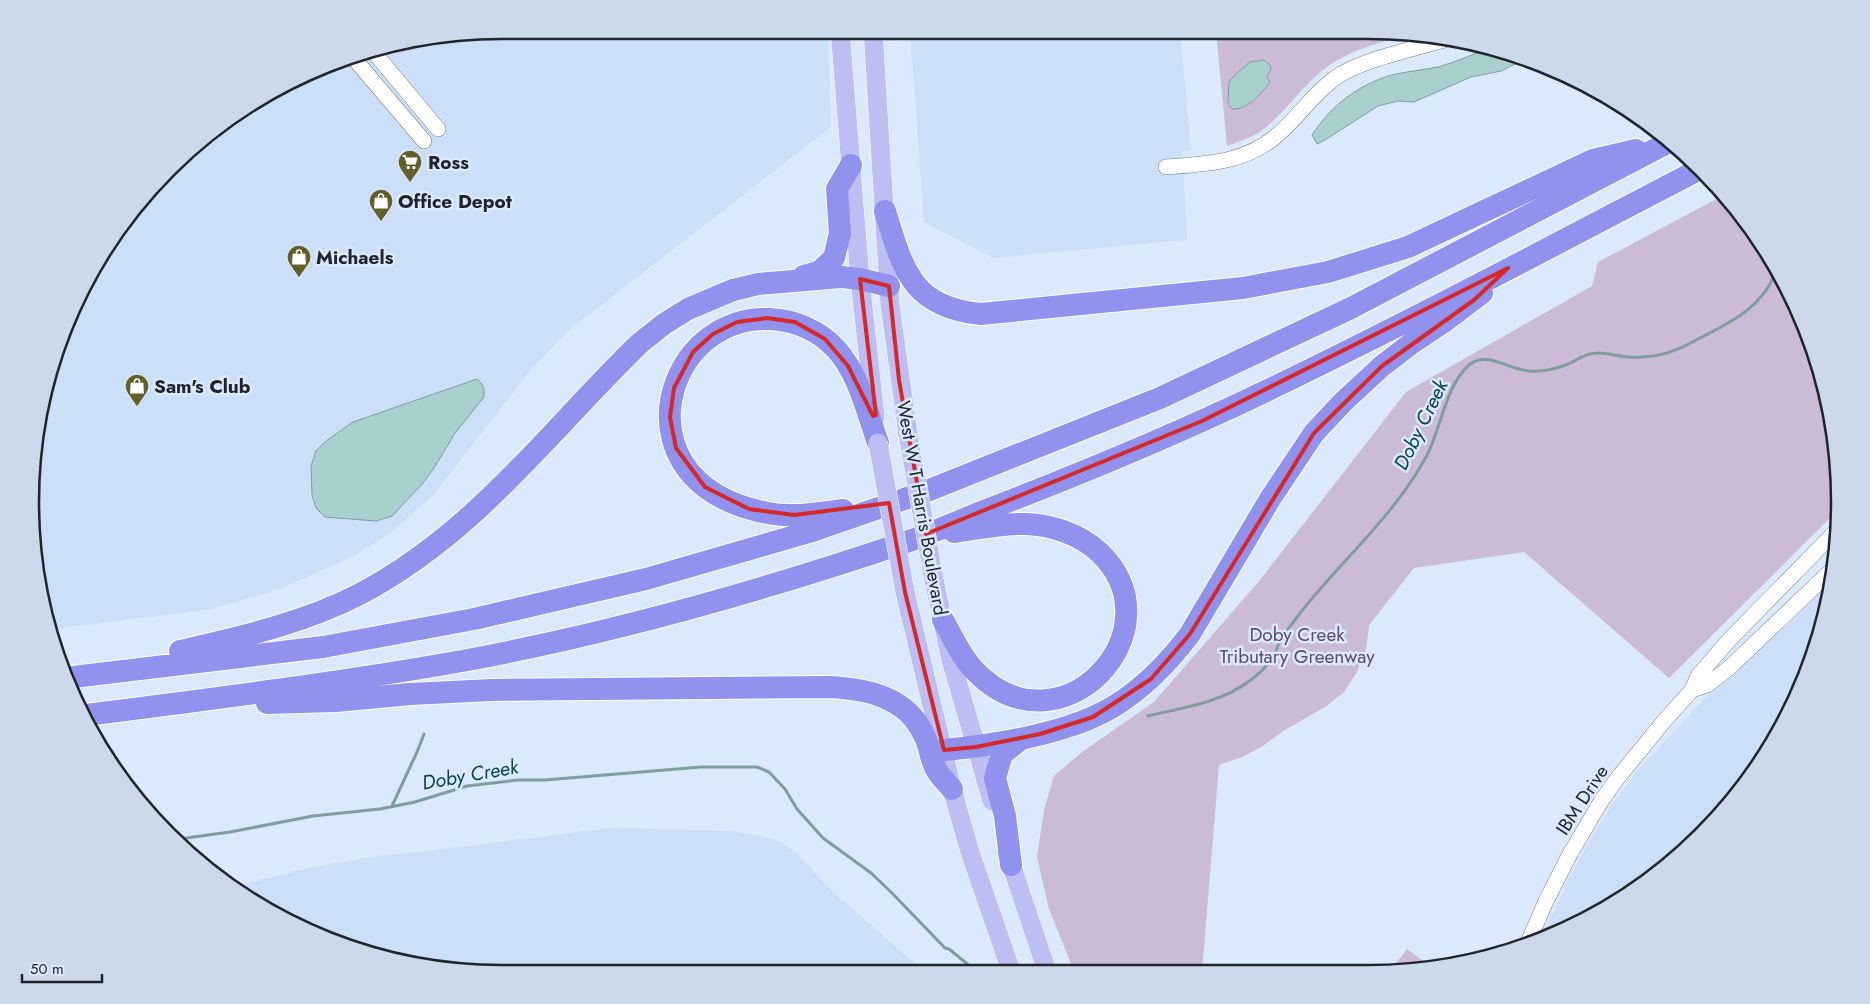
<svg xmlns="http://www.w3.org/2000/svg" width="1870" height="1004" font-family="Jost,sans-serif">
	<rect width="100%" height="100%" fill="#dae9fb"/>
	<path fill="#cbe0f8" d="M 502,30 L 828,30 L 831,127 L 569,330 L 530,371 L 434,494 L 392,532 L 354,556 L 280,589 L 207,610 L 53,629 L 31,533 L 46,380 L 109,240 L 214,128 L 350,55 Z
		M 910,30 L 1180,31 L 1191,150 L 1182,151 L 1187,240 L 993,258 L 924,222 Z
		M 1832,581 L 1815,653 L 1777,738 L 1702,836 L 1630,895 L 1541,938 L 1570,877 L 1590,840 L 1612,805 L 1637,771 L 1707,696 L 1772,639 Z
		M 609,828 L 734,831 L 764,837 L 783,843 L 798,855 L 833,892 L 909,958 L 928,972 L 471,973 L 380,958 L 266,911 L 236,886 L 308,868 L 378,856 L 419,852 Z"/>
	<path fill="#cbbbd6" d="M 1216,31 L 1399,31 L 1413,33 C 1378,43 1343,51 1316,76 C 1298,92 1284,113 1265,128 C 1254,137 1240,141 1227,146 Z
		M 1724,195 L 1742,214 L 1791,293 L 1824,380 L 1839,471 L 1838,510 L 1669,678 L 1524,552 L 1414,568 L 1369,625 L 1366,649 L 1357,672 L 1344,692 L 1325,707 L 1283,731 L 1263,746 L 1242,757 L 1219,765 L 1202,971 L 1074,971 L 1049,909 L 1037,857 L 1044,810 L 1054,776 L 1082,752 L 1154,702 L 1260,580 L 1406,392 L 1592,286 L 1598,262 Z
		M 1407,949 L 1434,969 L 1391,970 Z"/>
	<path fill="#a8d0ce" stroke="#7f9d9d" d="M 1492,47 L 1523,60 L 1501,71 L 1471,77 L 1414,102 L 1398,101 L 1378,106 L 1325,140 L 1317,144 L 1312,135 C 1331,105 1362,82 1396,74 C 1410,71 1424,70 1438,67 C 1456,62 1474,54 1492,47 Z
		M 1264,60 L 1270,65 L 1271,69 L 1267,77 L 1270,82 C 1261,94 1248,110 1232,109 L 1228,104 L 1229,82 L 1236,74 L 1250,62 Z
		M 477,379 C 483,384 485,389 484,397 L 455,433 L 434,468 L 423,483 L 392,516 L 376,521 L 325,517 L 316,508 L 312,495 L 311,466 L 316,451 L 326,441 L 353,422 Z"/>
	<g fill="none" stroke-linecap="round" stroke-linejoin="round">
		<path stroke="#7f9d9d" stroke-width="3" d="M 1148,716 C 1181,708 1220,703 1248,682 C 1258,675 1268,666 1274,655 C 1277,650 1278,644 1281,639 C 1287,630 1294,621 1301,612 C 1342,560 1394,516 1426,457 C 1441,430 1445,386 1469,365 C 1486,350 1509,370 1529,371 C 1540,372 1556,369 1566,365 C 1577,360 1586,353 1598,353 C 1607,353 1618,356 1627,357 C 1635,358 1645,357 1653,356 C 1669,354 1686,346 1700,338 C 1732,322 1764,306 1777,269
			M 392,806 L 417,752 L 424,734
			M 179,839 L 230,832 L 313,816 L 380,809 L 415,802 L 467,786 L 518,780 L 545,780 L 701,767 L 757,767 L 769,772 L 785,789 L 797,809 L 823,838 L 871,873 L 891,892 L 945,948 L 949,949 L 976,971
			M 1077,966 L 1091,971"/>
		<defs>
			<path id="minor" d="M 373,51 L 438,129
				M 351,55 L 424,141
				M 1166,167 C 1205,164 1244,163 1275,137 C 1297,119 1312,95 1335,78 C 1362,59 1415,49 1447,39
				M 1692,690 L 1707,685 L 1729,668 L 1835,567
				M 1527,945 L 1546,901 L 1570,854 L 1600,803 L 1616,780 L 1665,720 L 1692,690 L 1698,676 L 1730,639 L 1837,530"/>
			<path id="major" d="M 840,30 L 860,279 L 875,417
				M 873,30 L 890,305 L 908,434
				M 934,580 L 951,660 L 992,801
				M 905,592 L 952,789 L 970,852 L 1011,971
				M 1007,852 L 1047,971"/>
			<path id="highway" d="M 885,211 C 903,269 911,307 981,314 L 1243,288 L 1328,272 L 1408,247 L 1593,160 L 1636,150
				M 804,276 L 819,272 L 834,258 L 840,233 L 837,189 L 851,165
				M 843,510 C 819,513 792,518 768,513 C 746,509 723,501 705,487 C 633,431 680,315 770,319 C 795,320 820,331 837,350 C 859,375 867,412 878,443
				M 943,620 C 953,637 961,657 975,671 C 1060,759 1181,630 1099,552 C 1079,534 1052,525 1026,524 C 1002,523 977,529 954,532
				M 180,651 C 241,637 304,623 360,594 C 476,533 548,432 640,343 L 664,324 L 688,309 L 733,290 L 758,284 L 841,277 L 860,279 L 889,286
				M 65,678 L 323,647 L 474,619 L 646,579 L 809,532 L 922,493 L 1160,398 L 1349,309 L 1671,141
				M 267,703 L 336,701 L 410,694 L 492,690 L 830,687 C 867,689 907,697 924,735 C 929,744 930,755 934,765 C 937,774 946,782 952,789
				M 86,715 C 212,699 338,683 462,661 C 614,633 765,590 912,540 C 933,532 955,523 976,514 C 1073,477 1168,438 1262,393 C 1410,322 1554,245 1700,169
				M 944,750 C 995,745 1072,733 1116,705 C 1146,686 1169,662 1190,634 L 1270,499 L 1314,433 L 1343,402 L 1382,366 L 1412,343 L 1445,321 L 1482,293
				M 1011,865 L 1005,816 L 995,778 L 1002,754 L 1021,739"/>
		</defs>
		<use href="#minor" stroke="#738191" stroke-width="16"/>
		<use href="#major" stroke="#fff" stroke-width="20"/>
		<use href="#highway" stroke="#fff" stroke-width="24"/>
		<use href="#minor" stroke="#fff" stroke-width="15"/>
		<use href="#major" stroke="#bcbef4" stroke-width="19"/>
		<use href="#highway" stroke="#9092ed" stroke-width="22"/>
		<defs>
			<path id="major-bridge" d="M 908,434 L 934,580
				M 878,443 L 905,592"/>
		</defs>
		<use href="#major-bridge" stroke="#fff" stroke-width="20" stroke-linecap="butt"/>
		<use href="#major-bridge" stroke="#bcbef4" stroke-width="19"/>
	</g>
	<path fill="none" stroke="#d62828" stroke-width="4" stroke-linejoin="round" d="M 1508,268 L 1474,300 L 1382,366 L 1314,433 L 1190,634 L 1151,679 L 1093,717 L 1040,734 L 976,747 L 944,750 L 905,592 L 889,503 L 794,515 L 749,509 L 705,487 L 676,448 L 670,417 L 674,388 L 693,352 L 713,334 L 737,322 L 767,318 L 795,322 L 825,339 L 848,366 L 873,416 L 876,415 L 860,279 L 889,286 L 899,380 L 926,534 L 1202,421 Z"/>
	<defs>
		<symbol id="supermarket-pin" viewBox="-11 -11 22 30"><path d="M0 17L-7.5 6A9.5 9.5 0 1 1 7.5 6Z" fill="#635e2a" stroke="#dae9fb"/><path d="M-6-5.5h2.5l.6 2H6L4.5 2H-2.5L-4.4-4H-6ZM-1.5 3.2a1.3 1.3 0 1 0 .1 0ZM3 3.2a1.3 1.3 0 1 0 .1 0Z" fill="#fff"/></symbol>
		<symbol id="shop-pin" viewBox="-11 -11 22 30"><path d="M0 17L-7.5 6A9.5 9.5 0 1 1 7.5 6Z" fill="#635e2a" stroke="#dae9fb"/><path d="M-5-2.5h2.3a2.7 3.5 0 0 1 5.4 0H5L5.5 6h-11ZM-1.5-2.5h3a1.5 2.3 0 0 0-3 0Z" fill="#fff"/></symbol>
	</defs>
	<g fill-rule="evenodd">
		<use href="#supermarket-pin" x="396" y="148" width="28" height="38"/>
		<use href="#shop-pin" x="367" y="187" width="28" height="38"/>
		<use href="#shop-pin" x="285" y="243" width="28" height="38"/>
		<use href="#shop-pin" x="123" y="372" width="28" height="38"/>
	</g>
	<g text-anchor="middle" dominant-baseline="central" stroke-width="5" stroke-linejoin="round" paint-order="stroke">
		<g font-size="19" font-weight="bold" fill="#20252c" stroke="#dae9fb" text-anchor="start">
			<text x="428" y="162">Ross</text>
			<text x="398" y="201">Office Depot</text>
			<text x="316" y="257">Michaels</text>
			<text x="154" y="386">Sam's Club</text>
		</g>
		<g font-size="19" fill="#20252c" stroke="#dae9fb">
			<text transform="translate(922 508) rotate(80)">West W T Harris Boulevard</text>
			<text transform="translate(1582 800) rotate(-57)">IBM Drive</text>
		</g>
		<g font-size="19" fill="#624872" stroke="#dae9fb">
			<text x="1297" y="634">Doby Creek<tspan x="1297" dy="22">Tributary Greenway</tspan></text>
		</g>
		<g font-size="20" font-style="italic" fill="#084745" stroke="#dae9fb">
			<text transform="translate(1421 425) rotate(-64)">Doby Creek</text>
			<text transform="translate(470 775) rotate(-10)">Doby Creek</text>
		</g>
	</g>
	<path d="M0 0H1870V1004H0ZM502 39H1368A463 463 0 0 1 1831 502V502A463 463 0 0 1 1368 965H502A463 463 0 0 1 39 502V502A463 463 0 0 1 502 39Z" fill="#cbd9ea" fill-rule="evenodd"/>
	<path fill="none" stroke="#20252c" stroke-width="2.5" d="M502 39H1368A463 463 0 0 1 1831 502V502A463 463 0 0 1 1368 965H502A463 463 0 0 1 39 502V502A463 463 0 0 1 502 39Z"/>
	<path d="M22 974v8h80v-8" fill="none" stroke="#20252c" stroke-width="2.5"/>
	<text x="30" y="974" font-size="15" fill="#20252c" stroke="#dae9fb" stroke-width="4" paint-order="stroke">50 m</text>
</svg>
